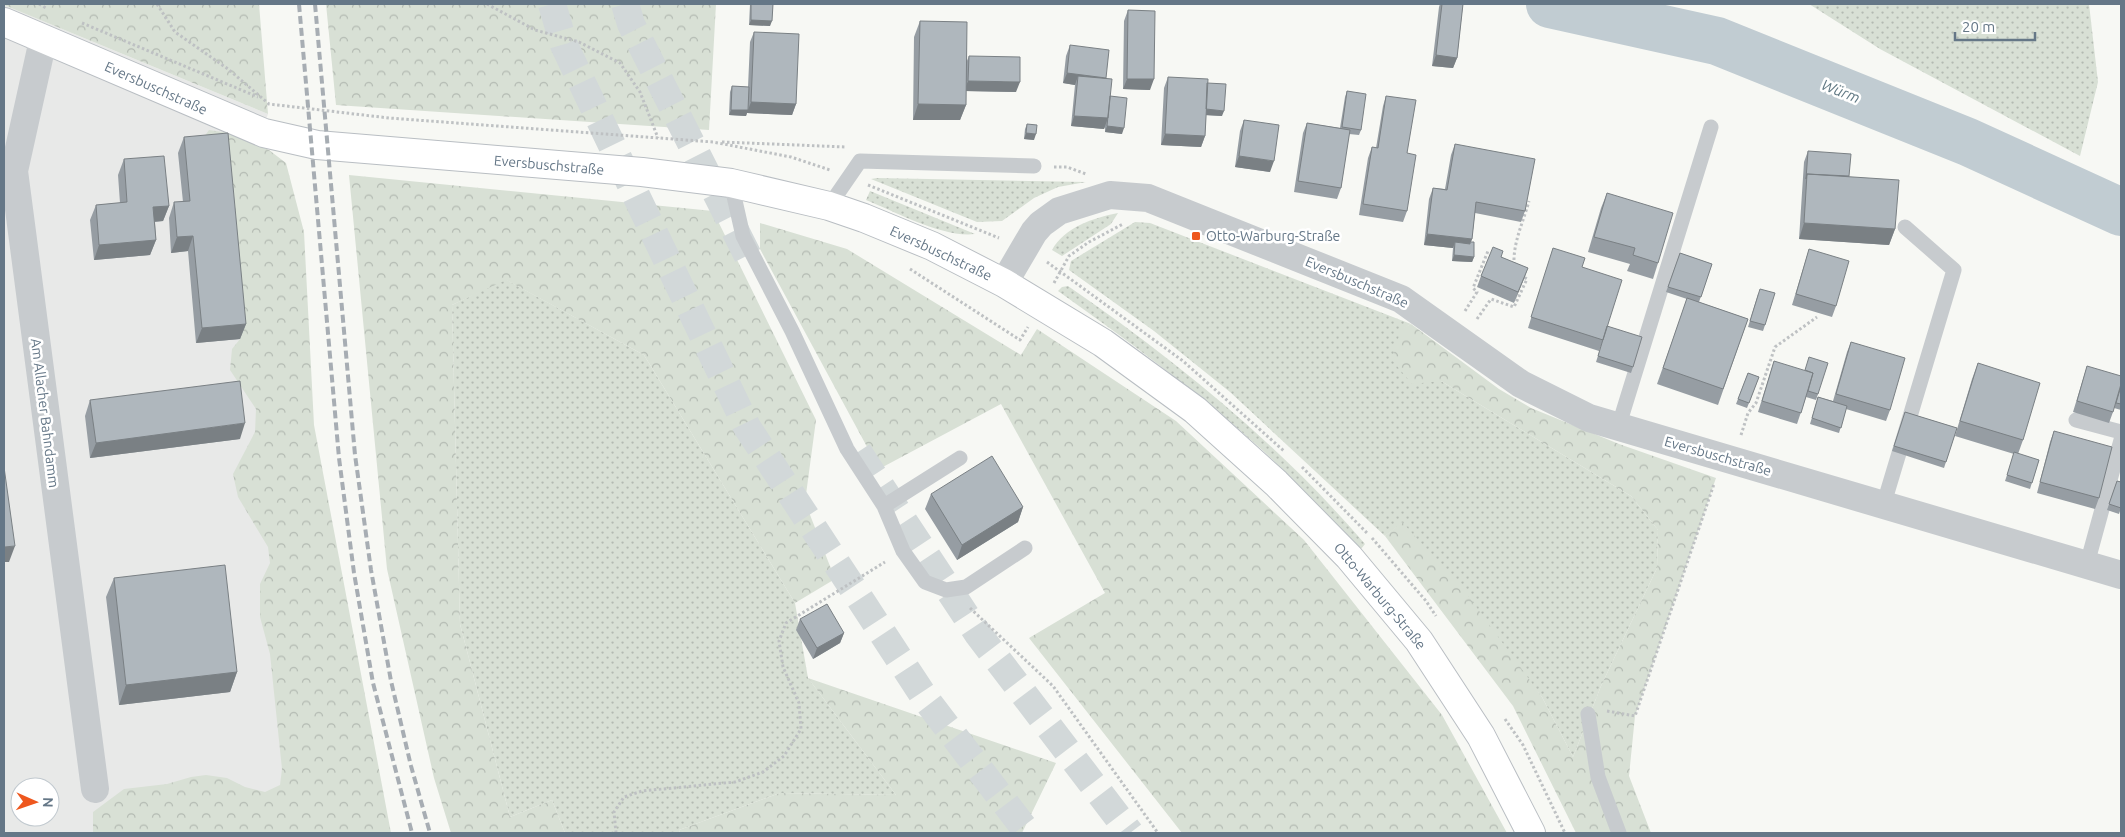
<svg xmlns="http://www.w3.org/2000/svg" width="2125" height="837" font-family="Ubuntu,sans-serif">
	<defs>
		<pattern id="grass-dots" width="8" height="8" patternUnits="userSpaceOnUse" patternTransform="scale(1.25)"><rect width="8" height="8" fill="#d8e0d5"/><path d="M2 2h.1M6 6h.1" fill="none" stroke="#b3bab2" stroke-width="1.8" stroke-linecap="round"/></pattern>
		<pattern id="forest-crowns" width="20" height="18" patternUnits="userSpaceOnUse" patternTransform="scale(1.25)"><rect width="20" height="18" fill="#d8e0d5"/><path d="M2 6a3 3 0 1 1 6 0M12 15a3 3 0 1 1 6 0" fill="none" stroke="#b3bab2"/></pattern>
	</defs>
	<rect width="100%" height="100%" fill="#f7f8f4"/>
	<path fill="#e8e9e8" fill-rule="evenodd" d="M 4,5 L 268,114 L 265,122 L 266,173 L 312,833 L 4,833 ZM 20,787 L 50,787 L 50,817 L 20,817 Z"/>
	<path fill="url(#grass-dots)" d="M 1809,4 L 2089,4 L 2098,82 L 2080,156 L 1880,49 Z
		M 877,178 L 1086,182 L 1058,187 L 1034,198 L 1002,221 L 977,222 L 871,179 Z
		M 870,191 L 975,234 C 943,238 896,212 866,200 Z
		M 1118,213 L 1111,224 L 1062,256 L 1052,250 C 1065,227 1093,218 1118,213 Z
		M 1135,222 L 1150,223 L 1411,324 L 1401,330 L 1441,381 L 1631,496 L 1658,530 L 1657,568 L 1601,686 L 1573,757 L 1542,697 L 1402,523 L 1385,536 L 1230,392 L 1154,331 L 1069,270 L 1071,261 Z
		M 505,279 L 644,355 L 795,603 L 808,678 L 896,795 L 780,793 L 679,830 L 680,833 L 565,833 L 552,800 L 510,817 L 460,624 L 452,305 Z
		M 1068,286 C 1177,361 1279,444 1365,544 L 1361,549 C 1327,515 1294,479 1259,447 C 1195,390 1127,340 1058,291 L 1062,287 Z"/>
	<path fill="url(#forest-crowns)" d="M 4,4 L 259,4 L 268,114 L 4,5 Z
		M 326,4 L 716,4 L 709,130 L 336,105 Z
		M 209,130 L 229,133 L 269,150 L 286,163 L 304,232 L 314,425 L 391,833 L 93,833 L 93,812 L 124,789 L 167,784 L 191,777 L 206,775 L 227,778 L 245,787 L 265,792 L 280,785 L 282,769 L 270,654 L 260,617 L 260,584 L 270,563 L 268,547 L 238,497 L 233,474 L 255,432 L 256,409 L 230,370 L 232,349 L 240,339 L 201,141 Z
		M 349,175 L 713,211 L 816,420 L 805,502 L 835,579 L 795,603 L 644,355 L 506,280 L 452,305 L 460,624 L 510,817 L 552,800 L 565,833 L 451,833 L 434,778 L 387,569 Z
		M 760,223 L 847,249 L 1021,355 L 1037,329 L 1176,421 L 1304,540 L 1442,715 L 1507,833 L 1182,833 L 1029,638 L 1105,593 L 1001,404 L 879,469 L 760,249 Z
		M 1411,324 L 1499,389 L 1531,408 L 1619,444 L 1716,478 L 1635,716 L 1629,776 L 1651,833 L 1576,833 L 1513,706 L 1385,536 L 1402,522 L 1466,593 L 1542,697 L 1573,757 L 1601,686 L 1657,568 L 1658,530 L 1631,496 L 1441,381 L 1412,384 L 1392,360 L 1401,329 Z
		M 808,678 L 1056,763 L 1022,833 L 680,833 L 679,830 L 780,793 L 896,795 Z"/>
	<g fill="none" stroke-linecap="round" stroke-linejoin="round">
		<path stroke="#c1ccd2" stroke-width="48" d="M 1550,4 L 1717,41 L 1968,142 L 2121,212"/>
		<path stroke="#d2d8d9" stroke-width="28" stroke-dasharray="28 14" stroke-linecap="butt" d="M 552,4 L 564,45 L 747,427 L 925,698 L 1028,833
			M 625,4 L 631,24 L 750,260
			M 858,452 L 978,634 L 1130,833"/>
		<defs>
			<path id="secondary" d="M 4,22 L 264,133 L 317,145 L 642,172 L 731,183 L 829,206 L 864,218 L 932,246 L 1004,283 L 1103,343 L 1195,410 L 1276,483 L 1349,557 L 1419,641 L 1481,736 L 1531,833"/>
		</defs>
		<use href="#secondary" stroke="#b9bec3" stroke-width="30"/>
		<path stroke="#bec1c3" stroke-width="3" stroke-dasharray="2.5 2.5" stroke-linecap="butt" d="M 39,4 L 46,8
			M 157,4 L 175,32 L 228,69 L 269,104 L 389,118 L 713,142 L 791,157 L 830,170
			M 487,4 L 535,30 L 579,42 L 620,63 L 640,92 L 658,138
			M 82,23 L 258,97
			M 722,142 L 846,147
			M 1054,167 L 1067,167 L 1086,174
			M 868,185 L 999,238
			M 1047,262 L 1183,361 L 1284,451
			M 1514,265 C 1513,242 1523,223 1529,201
			M 910,269 L 1020,340 L 1028,327
			M 1054,283 L 1069,256 L 1089,242 L 1123,224
			M 1465,311 L 1477,292 L 1473,288 L 1488,251
			M 1477,319 L 1491,299 L 1514,307 L 1527,279 L 1521,275
			M 1741,435 L 1748,413 L 1756,403 L 1775,347 L 1817,317
			M 1302,467 L 1368,534
			M 1372,538 L 1426,601 L 1436,616
			M 970,608 L 1053,686 L 1158,833
			M 1607,711 L 1635,716 L 1714,484
			M 1505,719 L 1523,745 L 1565,833
			M 616,833 L 614,812 L 624,797 L 642,791 L 735,782 L 763,772 L 784,756 L 801,729 L 799,703 L 783,667 L 779,641 L 786,623 L 885,562"/>
		<path stroke="#c7cbce" stroke-width="15" d="M 731,183 L 743,236 L 792,331 L 847,449 L 884,506 L 903,551 L 925,582 L 946,590 L 966,587 L 1025,548
			M 829,206 L 860,161 L 1034,166
			M 2076,420 L 2121,432
			M 1618,428 L 1711,127
			M 1884,503 L 1954,270 L 1905,227
			M 884,506 L 960,458
			M 2087,564 L 2121,440
			M 1588,714 L 1598,777 L 1619,833"/>
		<path stroke="#c7cbce" stroke-width="28" d="M 43,40 L 14,171 L 95,789
			M 1004,283 L 1034,232 L 1041,224 L 1059,211 L 1110,195 L 1148,198 L 1401,299 L 1521,384 L 1589,418 L 2121,575"/>
		<use href="#secondary" stroke="#fff" stroke-width="28"/>
		<path stroke="#a7adb3" stroke-width="4" stroke-dasharray="8 4" stroke-linecap="butt" d="M 299,4 L 339,458 L 354,573 L 373,683 L 412,833
			M 315,4 L 355,455 L 371,570 L 391,681 L 411,766 L 430,833"/>
	</g>
	<path fill="#969da3" d="M 750,4 L 773,4 L 770,26 L 749,25 Z
		M 1440,4 L 1463,4 L 1457,58 L 1453,68 L 1432,66 L 1439,7 Z
		M 1128,10 L 1150,90 L 1123,89 L 1124,21 Z
		M 920,21 L 966,63 L 969,56 L 1016,92 L 966,91 L 966,105 L 960,120 L 913,120 L 914,37 Z
		M 754,32 L 796,104 L 792,115 L 747,113 L 746,116 L 729,115 L 730,92 L 732,86 L 748,87 L 750,42 Z
		M 1070,45 L 1105,79 L 1122,134 L 1105,132 L 1105,127 L 1104,129 L 1071,126 L 1075,85 L 1063,83 L 1066,56 Z
		M 1168,77 L 1207,83 L 1222,116 L 1206,115 L 1205,136 L 1201,147 L 1161,145 L 1164,88 Z
		M 1347,91 L 1361,130 L 1359,135 L 1349,134 L 1341,188 L 1337,199 L 1294,192 L 1303,133 L 1307,123 L 1340,128 L 1345,97 Z
		M 1386,96 L 1407,153 L 1407,211 L 1403,222 L 1359,215 L 1368,158 L 1372,147 L 1376,148 L 1383,106 Z
		M 1244,120 L 1270,172 L 1235,167 L 1240,131 Z
		M 1027,124 L 1034,140 L 1024,139 L 1025,129 Z
		M 184,137 L 246,324 L 240,339 L 196,343 L 188,251 L 171,253 L 169,218 L 174,202 L 183,202 L 178,153 Z
		M 1455,144 L 1525,211 L 1521,222 L 1475,213 L 1472,239 L 1471,242 L 1474,257 L 1472,262 L 1452,261 L 1453,248 L 1424,245 L 1429,199 L 1433,188 L 1445,189 L 1451,155 Z
		M 1808,151 L 1849,176 L 1895,229 L 1889,245 L 1799,239 L 1804,162 Z
		M 124,159 L 169,206 L 163,221 L 155,222 L 156,240 L 150,255 L 94,260 L 90,220 L 96,205 L 120,203 L 118,175 Z
		M 1607,193 L 1658,263 L 1653,279 L 1627,271 L 1630,264 L 1588,252 L 1601,208 Z
		M 1553,248 L 1582,267 L 1607,326 L 1633,367 L 1631,373 L 1596,362 L 1602,343 L 1599,351 L 1528,328 Z
		M 1809,249 L 1836,306 L 1832,317 L 1792,305 Z
		M 1680,253 L 1712,264 L 1699,302 L 1748,319 L 1718,405 L 1657,384 L 1687,299 L 1666,292 Z
		M 1501,257 L 1528,268 L 1514,303 L 1477,287 L 1481,276 Z
		M 1758,294 L 1765,325 L 1763,331 L 1748,327 Z
		M 1851,342 L 1890,410 L 1886,421 L 1846,409 L 1839,433 L 1810,424 L 1818,397 L 1833,401 L 1847,352 Z
		M 1774,361 L 1818,394 L 1816,400 L 1806,397 L 1797,424 L 1758,412 Z
		M 1978,363 L 2023,440 L 2018,454 L 2039,460 L 2030,489 L 2005,481 L 2014,454 L 1955,436 L 1972,379 Z
		M 2087,366 L 2113,412 L 2109,423 L 2073,412 Z
		M 1748,373 L 1759,377 L 1747,408 L 1736,404 Z
		M 2121,385 L 2121,410 L 2114,408 Z
		M 90,400 L 240,439 L 90,458 L 85,416 Z
		M 1905,412 L 1957,428 L 1944,468 L 1892,451 Z
		M 2054,431 L 2099,498 L 2095,509 L 2037,493 L 2050,442 Z
		M 2117,481 L 2121,508 L 2119,514 L 2107,510 Z
		M 931,494 L 1023,507 L 1018,522 L 957,560 L 925,509 Z
		M 114,578 L 237,672 L 230,692 L 119,705 L 106,597 Z
		M 800,619 L 844,633 L 840,643 L 813,659 L 796,630 Z"/>
	<path fill="#7a8084" d="M 751,20 L 772,21 L 770,26 L 749,25 Z
		M 1436,55 L 1457,58 L 1453,68 L 1432,66 Z
		M 1067,73 L 1106,78 L 1102,89 L 1078,76 L 1075,85 L 1063,83 Z
		M 1127,79 L 1154,79 L 1150,90 L 1123,89 Z
		M 968,81 L 1020,82 L 1016,92 L 964,91 Z
		M 751,102 L 796,104 L 792,115 L 747,113 L 746,116 L 729,115 L 731,110 L 748,110 Z
		M 918,104 L 966,105 L 960,120 L 913,120 Z
		M 1206,109 L 1224,111 L 1222,116 L 1204,115 Z
		M 1074,116 L 1108,118 L 1104,129 L 1071,126 Z
		M 1107,126 L 1124,128 L 1122,134 L 1105,132 Z
		M 1026,133 L 1036,134 L 1034,140 L 1024,139 Z
		M 1165,134 L 1205,136 L 1201,147 L 1161,145 Z
		M 1239,156 L 1274,161 L 1270,172 L 1235,167 Z
		M 169,206 L 163,221 L 148,222 L 153,207 Z
		M 1804,223 L 1895,229 L 1889,245 L 1799,239 Z
		M 1427,234 L 1472,239 L 1468,249 L 1455,242 L 1453,248 L 1424,245 Z
		M 193,236 L 188,251 L 171,253 L 177,237 Z
		M 156,240 L 150,255 L 94,260 L 99,245 Z
		M 1454,255 L 1474,257 L 1472,262 L 1452,261 Z
		M 1528,268 L 1524,279 L 1514,303 L 1518,292 Z
		M 246,324 L 240,339 L 196,343 L 202,328 Z
		M 245,423 L 240,439 L 90,458 L 96,443 Z
		M 1023,507 L 1018,522 L 957,560 L 962,545 Z
		M 15,546 L 9,562 L 4,562 L 4,547 Z
		M 844,633 L 840,643 L 813,659 L 817,648 Z
		M 237,672 L 230,692 L 119,705 L 126,685 Z"/>
	<path fill="#afb7bd" stroke="#7a8084" d="M 751,4 L 773,4 L 772,21 L 751,20 Z
		M 1442,4 L 1463,4 L 1457,58 L 1436,55 Z
		M 1128,10 L 1155,11 L 1154,79 L 1127,79 Z
		M 920,21 L 967,22 L 966,105 L 918,104 Z
		M 754,32 L 799,34 L 796,104 L 751,102 Z
		M 1070,45 L 1109,50 L 1106,78 L 1067,73 Z
		M 969,56 L 1020,57 L 1020,82 L 968,81 Z
		M 1078,76 L 1112,79 L 1108,118 L 1074,116 Z
		M 1168,77 L 1208,79 L 1205,136 L 1165,134 Z
		M 1207,83 L 1226,84 L 1224,111 L 1206,109 Z
		M 732,86 L 749,87 L 748,110 L 731,110 Z
		M 1347,91 L 1366,94 L 1361,130 L 1342,127 Z
		M 1110,96 L 1127,98 L 1124,128 L 1107,126 Z
		M 1386,96 L 1416,100 L 1407,153 L 1416,155 L 1407,211 L 1363,204 L 1372,147 L 1378,148 Z
		M 1244,120 L 1279,125 L 1274,161 L 1239,156 Z
		M 1307,123 L 1350,130 L 1341,188 L 1298,181 Z
		M 1027,124 L 1037,125 L 1036,134 L 1026,133 Z
		M 228,133 L 246,324 L 202,328 L 193,236 L 177,237 L 174,202 L 190,201 L 184,137 Z
		M 1455,144 L 1535,159 L 1525,211 L 1476,202 L 1472,239 L 1427,234 L 1433,188 L 1447,190 Z
		M 1808,151 L 1851,154 L 1849,176 L 1807,174 L 1806,179 Z
		M 164,156 L 169,206 L 153,207 L 156,240 L 99,245 L 96,205 L 127,202 L 124,159 Z
		M 1807,174 L 1899,180 L 1895,229 L 1804,223 Z
		M 1607,193 L 1673,213 L 1658,263 L 1633,255 L 1635,248 L 1594,237 Z
		M 1455,242 L 1470,244 L 1470,242 L 1474,242 L 1474,257 L 1454,255 Z
		M 1493,247 L 1503,251 L 1501,257 L 1528,268 L 1518,292 L 1481,276 Z
		M 1553,248 L 1585,258 L 1582,267 L 1622,280 L 1603,340 L 1531,317 Z
		M 1809,249 L 1849,261 L 1836,306 L 1796,294 Z
		M 1680,253 L 1712,264 L 1701,297 L 1668,287 Z
		M 1760,289 L 1775,293 L 1765,325 L 1750,321 Z
		M 1687,298 L 1748,319 L 1723,389 L 1663,368 Z
		M 1607,326 L 1642,337 L 1633,367 L 1598,356 Z
		M 1851,342 L 1905,358 L 1890,410 L 1836,394 Z
		M 1809,357 L 1828,363 L 1818,394 L 1808,391 L 1813,373 L 1805,370 Z
		M 1774,361 L 1813,373 L 1801,413 L 1762,401 Z
		M 1978,363 L 2040,383 L 2023,440 L 1960,421 Z
		M 2087,366 L 2121,376 L 2121,384 L 2113,412 L 2077,401 Z
		M 1748,373 L 1759,377 L 1749,403 L 1738,399 Z
		M 240,381 L 245,423 L 96,443 L 90,400 Z
		M 2121,386 L 2121,404 L 2116,403 Z
		M 1818,397 L 1847,406 L 1841,428 L 1812,418 Z
		M 1905,412 L 1957,428 L 1946,462 L 1894,446 Z
		M 2054,431 L 2112,447 L 2099,498 L 2040,482 Z
		M 2014,452 L 2039,460 L 2032,483 L 2007,475 Z
		M 992,456 L 1023,507 L 962,545 L 931,494 Z
		M 4,467 L 15,546 L 4,547 Z
		M 2117,481 L 2121,482 L 2121,508 L 2109,504 Z
		M 225,565 L 237,672 L 126,685 L 114,578 Z
		M 827,604 L 844,633 L 817,648 L 800,619 Z"/>
	<rect fill="#ee571e" stroke="#fff" stroke-width="2" x="1191" y="231" width="10" height="10" rx="2.5"/>
	<g text-anchor="middle" dominant-baseline="central" stroke-width="5" stroke-linejoin="round" paint-order="stroke">
		<g font-size="14" fill="#657787" stroke="#fff">
			<text transform="translate(156 88) rotate(24)">Eversbuschstraße</text>
			<text transform="translate(549 165) rotate(5)">Eversbuschstraße</text>
			<text transform="translate(941 253) rotate(25)">Eversbuschstraße</text>
			<text transform="translate(1357 282) rotate(23)">Eversbuschstraße</text>
			<text transform="translate(45 413) rotate(83)">Am Allacher Bahndamm</text>
			<text transform="translate(1718 456) rotate(16)">Eversbuschstraße</text>
			<text transform="translate(1380 596) rotate(50)">Otto-Warburg-Straße</text>
		</g>
		<g font-size="14" fill="#657787" stroke="#fff" text-anchor="start">
			<text x="1206" y="236">Otto-Warburg-Straße</text>
		</g>
		<g font-size="15" font-style="italic" fill="#607883" stroke="#fff">
			<text transform="translate(1841 91) rotate(22)">Würm</text>
		</g>
	</g>
	<rect width="2125" height="837" fill="none" stroke="#657787" stroke-width="10"/>
	<g transform="translate(35 802) rotate(92)"><circle r="24" fill="#ffffff" stroke="#c1c9cf"/>
	<path d="M0-4L9 19L0 12L-9 19Z" fill="#ee571e"/>
	<text y="-8" font-size="14" font-weight="bold" text-anchor="middle" fill="#657787">N</text>
	</g>
	<path d="M1955 32v8h80v-8" fill="none" stroke="#657787" stroke-width="2.5"/>
	<text x="1962" y="32" font-size="15" fill="#657787" stroke="#ffffff" stroke-width="4" paint-order="stroke">20 m</text>
</svg>
